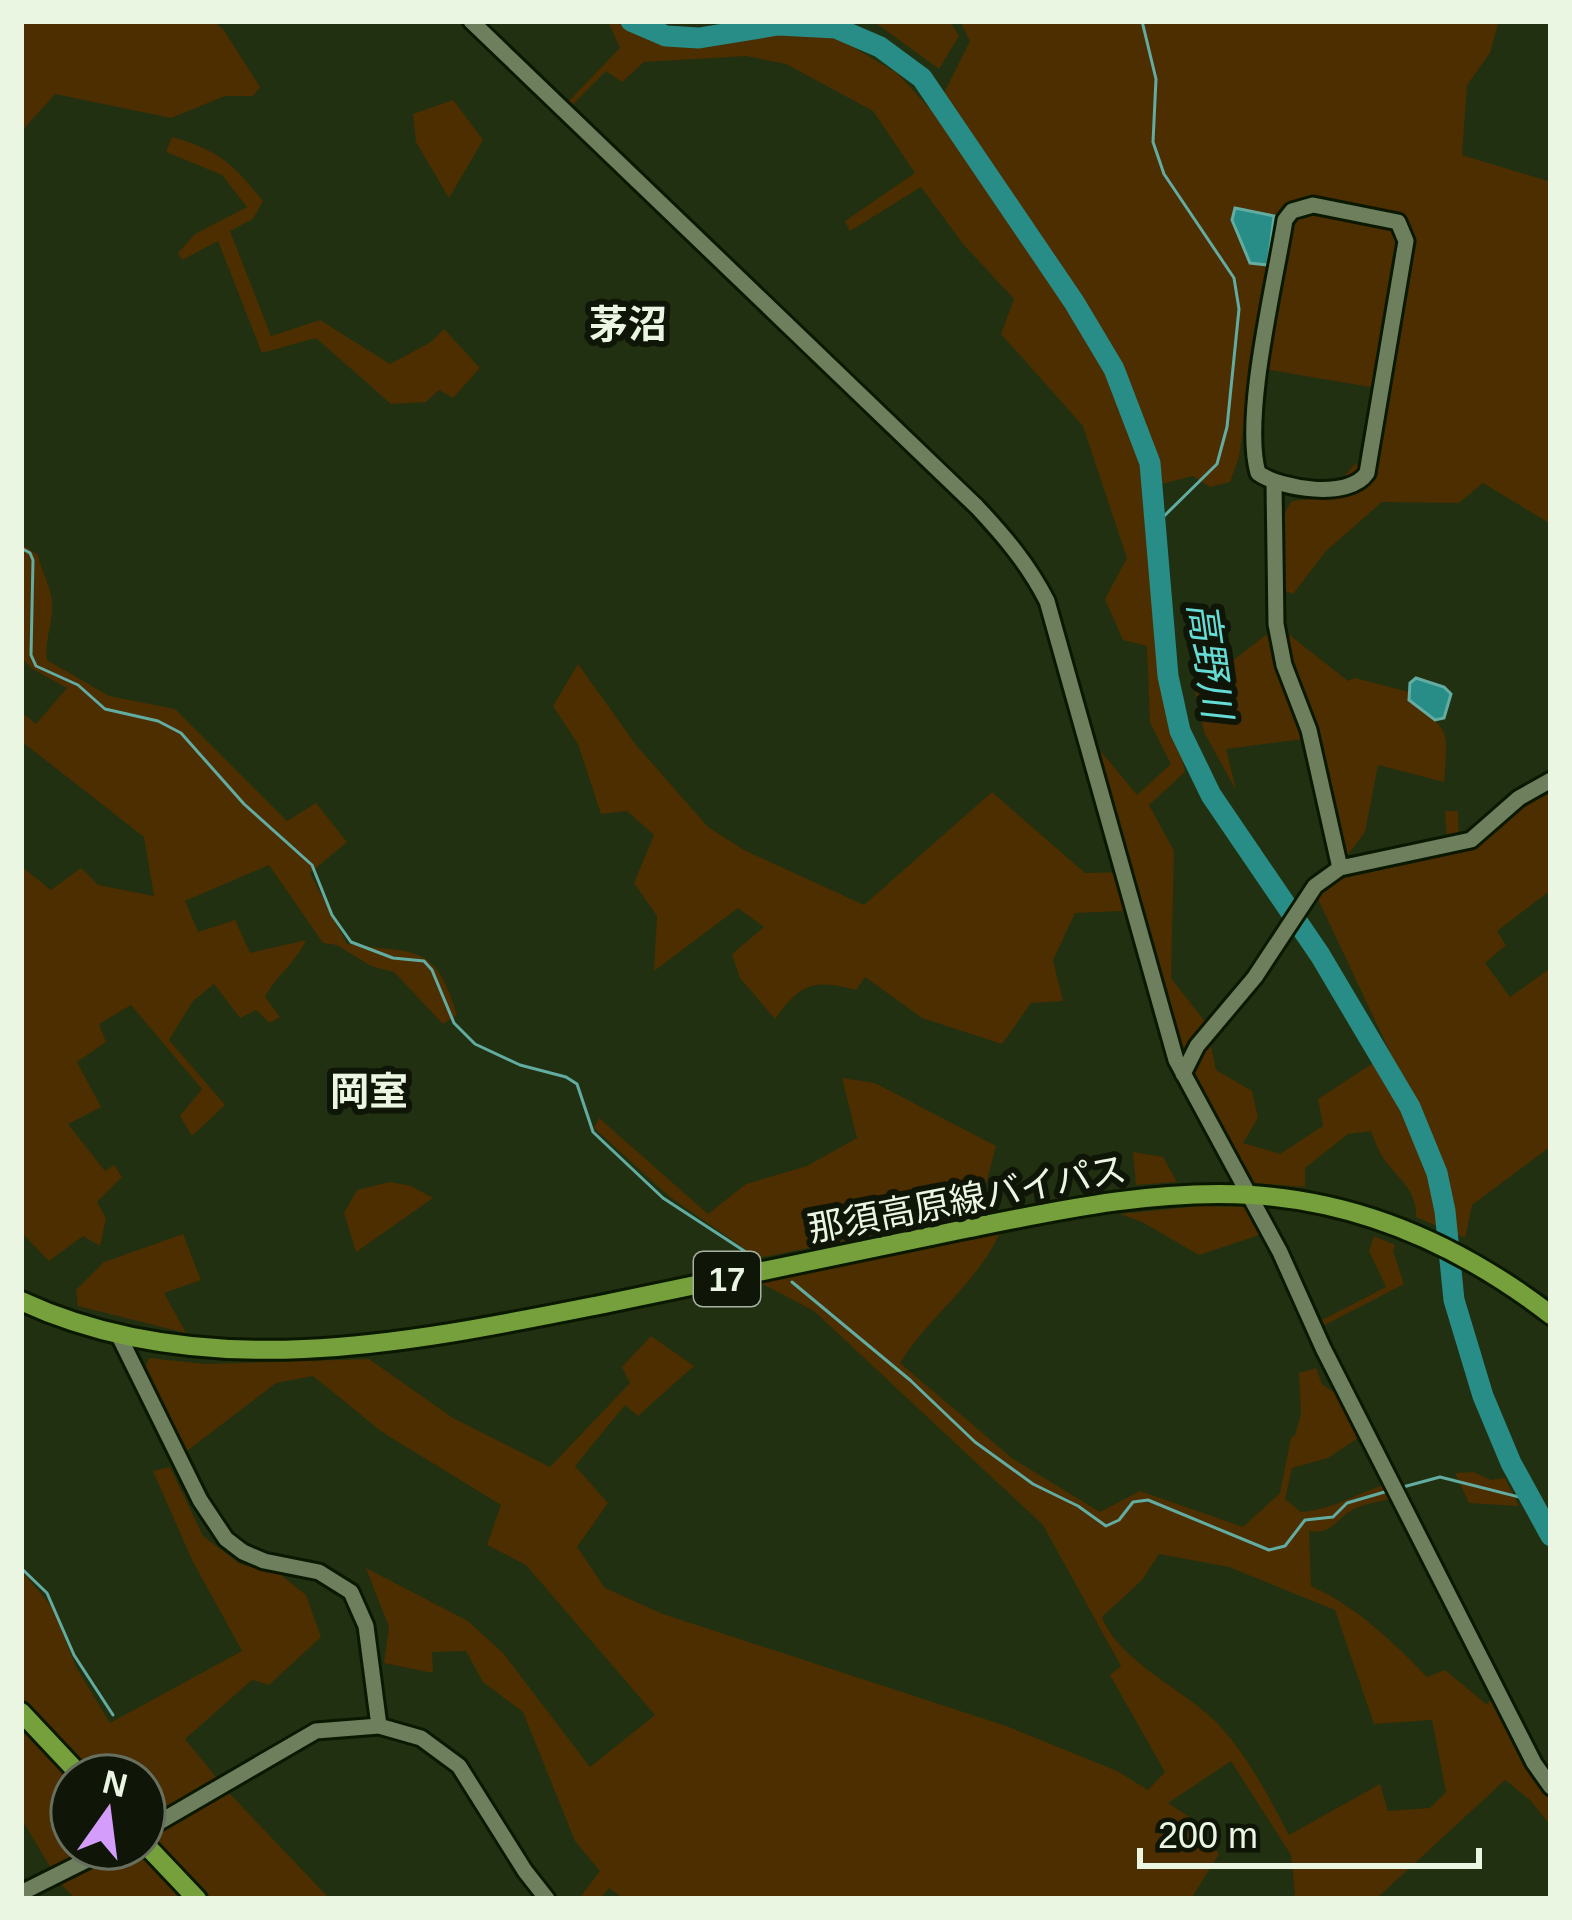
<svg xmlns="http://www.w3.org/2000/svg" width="1572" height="1920" font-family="Arial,'Noto Sans JP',sans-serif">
	<rect width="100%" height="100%" fill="#213010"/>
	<path fill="#4c2e00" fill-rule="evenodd" d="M 21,21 L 213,21 L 223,29 L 260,87 L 253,96 L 225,96 L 171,118 L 55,94 L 21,132 Z
		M 608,21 L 623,21 L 652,37 L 703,45 L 771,30 L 836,37 L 897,73 L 934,113 L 970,41 L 960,21 L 1499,21 L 1490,53 L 1467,85 L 1462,155 L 1551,182 L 1551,524 L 1483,483 L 1459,503 L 1382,502 L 1326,551 L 1293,594 L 1282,590 L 1285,512 L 1292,501 L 1327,497 L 1353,466 L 1379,449 L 1388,390 L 1252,367 L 1239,457 L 1230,482 L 1210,487 L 1193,476 L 1146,488 L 1161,663 L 1185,772 L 1149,805 L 1174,851 L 1171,978 L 1206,1023 L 1216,1070 L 1252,1091 L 1258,1118 L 1243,1143 L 1280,1154 L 1323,1126 L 1318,1099 L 1390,1052 L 1317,897 L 1331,881 L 1448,855 L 1445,811 L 1458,811 L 1459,851 L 1471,847 L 1522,800 L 1551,786 L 1551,890 L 1497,931 L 1506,945 L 1485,963 L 1510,997 L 1551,968 L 1551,1146 L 1472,1205 L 1465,1238 L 1416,1217 C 1417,1189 1398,1179 1383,1158 C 1378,1150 1374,1139 1371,1131 L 1348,1134 L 1305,1168 L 1305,1187 L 1255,1183 L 1207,1108 L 1180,1056 L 1155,976 L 1122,911 L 1075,913 L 1053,960 L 1063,1001 L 1031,1003 L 1002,1044 L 922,1018 L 865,977 L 856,990 C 815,979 801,982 775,1019 L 740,978 L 732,954 L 764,927 L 738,908 L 654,971 L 657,916 L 634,883 L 654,835 L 627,811 L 601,814 L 578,744 L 553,706 L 578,664 L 636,745 L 708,827 L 744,850 L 864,905 L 992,792 L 1085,873 L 1132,872 L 1099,749 L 1137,795 L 1171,764 L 1150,722 L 1147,646 L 1123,640 L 1105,599 L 1127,558 L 1083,426 L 1001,334 L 1014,299 L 963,244 L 921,187 L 850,231 L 845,221 L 915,173 L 873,111 L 786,64 L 746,56 L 644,62 L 622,82 L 606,71 L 568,109 L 564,106 L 620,48 Z
		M 873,21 L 950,21 L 959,36 L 939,69 Z
		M 453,100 L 483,140 L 449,198 L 416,142 L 413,114 Z
		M 172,137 C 219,150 233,164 263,201 L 253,219 L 230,231 L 271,336 L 320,320 L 390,364 L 431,342 L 444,329 L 480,368 L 453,398 L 439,390 L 426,402 L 391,404 L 316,338 L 262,353 L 218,241 L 182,260 L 178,253 L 195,234 L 247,207 L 222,175 L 166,152 Z
		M 21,544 L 38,555 C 41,570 51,587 52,602 C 54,621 44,640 47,660 L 109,696 L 175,709 L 287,821 L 316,803 L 347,842 L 310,873 L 347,944 C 415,954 435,941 457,1015 L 443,1024 L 394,972 L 371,966 L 337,945 L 323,943 L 269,865 L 185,901 L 198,932 L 235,920 L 250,953 L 306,940 C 295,964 279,972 265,997 L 280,1017 L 270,1023 L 256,1010 L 240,1018 L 214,984 L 193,1001 L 169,1040 L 225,1105 L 192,1136 L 180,1116 L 202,1089 L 131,1005 L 99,1024 L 106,1042 L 77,1062 L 101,1107 L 68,1124 L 105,1171 L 114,1165 L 122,1177 L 97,1202 L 106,1218 L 100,1246 L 83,1236 L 49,1261 L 21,1232 L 21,866 L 51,890 L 81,868 L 98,885 L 154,896 L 144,837 L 21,741 L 21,712 L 36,724 L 67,688 L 31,668 L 21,657 Z
		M 1271,631 L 1304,739 L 1226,749 L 1236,790 L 1204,732 L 1195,690 Z
		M 1287,633 L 1348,681 L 1355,678 L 1409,692 L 1409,700 C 1451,732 1448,727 1444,782 L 1378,765 L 1365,832 L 1346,857 L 1283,639 Z
		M 842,1078 L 875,1083 L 996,1146 L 978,1214 L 758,1258 L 670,1197 L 594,1128 L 599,1118 L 708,1214 L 746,1184 L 807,1166 L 857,1138 Z
		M 1133,1152 L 1163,1157 L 1177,1182 L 1136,1185 Z
		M 390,1182 L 411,1186 L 433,1198 L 356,1252 L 344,1213 L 357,1190 Z
		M 1200,1206 L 1250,1207 L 1265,1233 L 1199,1255 L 1142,1222 L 1120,1214 Z
		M 1001,1230 C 980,1281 929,1316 900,1363 L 1013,1459 L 1100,1512 L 1140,1491 L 1243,1527 L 1280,1493 L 1291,1438 L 1295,1435 L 1301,1414 L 1299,1373 L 1316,1368 L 1322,1384 L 1339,1396 L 1358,1438 L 1328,1458 L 1292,1468 L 1285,1499 L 1301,1512 C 1330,1510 1355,1495 1383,1485 L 1390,1499 C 1378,1502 1362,1504 1352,1510 C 1335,1520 1332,1535 1309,1531 L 1311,1586 C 1356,1606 1393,1642 1427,1677 L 1445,1670 L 1486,1704 L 1497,1696 L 1551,1792 L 1551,1826 L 1530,1800 L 1505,1780 L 1376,1899 L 1291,1899 L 1295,1894 L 1291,1855 L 1231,1761 L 1168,1803 L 1188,1816 L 1219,1854 L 1191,1899 L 624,1899 L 609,1888 L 600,1899 L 579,1899 L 600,1871 L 575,1841 L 523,1712 L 483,1682 L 466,1651 L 432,1652 L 433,1673 L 384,1663 L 389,1627 L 366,1568 L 468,1621 L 503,1653 L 590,1767 L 655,1715 L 526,1565 L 487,1545 L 501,1505 L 382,1432 L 313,1376 L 276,1383 L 187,1451 L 145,1367 L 149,1358 L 206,1364 L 369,1359 L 453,1418 L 550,1467 L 630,1383 L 622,1367 L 651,1336 L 694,1366 L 638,1416 L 625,1405 L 575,1466 L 608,1503 L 577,1547 L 605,1588 L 663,1614 L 1006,1726 L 1117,1771 L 1148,1790 L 1165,1772 L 1110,1675 L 1121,1666 L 1043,1525 L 814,1311 L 757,1281 ZM 1159,1554 L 1229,1567 L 1335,1610 L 1374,1724 L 1432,1720 L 1446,1792 L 1430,1808 L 1388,1811 L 1380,1784 L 1289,1835 C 1269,1797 1248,1756 1218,1724 C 1186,1690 1119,1662 1102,1617 L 1142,1580 Z
		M 183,1234 L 201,1280 L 164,1293 L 186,1333 L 78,1306 L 76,1290 L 104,1262 Z
		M 1374,1236 L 1395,1245 L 1393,1251 L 1404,1284 L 1325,1325 L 1322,1320 L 1386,1287 L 1369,1251 Z
		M 170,1467 L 203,1536 L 240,1564 L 281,1575 L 306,1595 L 321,1637 L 269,1685 L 252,1680 L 185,1739 L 229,1793 L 330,1899 L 75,1899 L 59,1882 L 21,1818 L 21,1570 L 53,1608 L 76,1667 L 110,1723 L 242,1651 L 192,1560 L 153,1471 ZM 72,1776 L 144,1776 L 144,1848 L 72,1848 Z
		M 1473,1472 L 1491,1480 L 1505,1478 L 1519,1506 L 1469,1503 L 1455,1473 Z"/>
	<path fill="#288c87" stroke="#62aca2" stroke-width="3" d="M 1235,208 L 1274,216 L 1268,265 L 1250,263 L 1232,220 Z
		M 1416,678 L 1444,687 L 1451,694 L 1444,718 L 1435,720 L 1409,700 L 1410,683 Z"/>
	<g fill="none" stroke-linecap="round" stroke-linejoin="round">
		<path stroke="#62aca2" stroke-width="3" d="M 1142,21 L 1156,79 L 1153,142 L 1164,174 L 1234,278 L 1239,309 L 1227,427 L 1217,464 L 1157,523
			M 21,548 L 30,553 L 33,560 L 31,655 L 36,666 L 78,685 L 105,709 L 158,721 L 181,733 L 244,804 L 312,865 L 332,915 L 351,942 L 393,958 L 424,961 L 432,970 L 454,1023 L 475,1044 L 520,1065 L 566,1077 L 577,1084 L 593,1132 L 663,1198 L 752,1256
			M 792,1282 L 910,1380 L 975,1442 L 1033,1484 L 1078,1506 L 1106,1526 L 1119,1520 L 1133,1502 L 1148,1500 L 1269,1550 L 1285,1546 L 1305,1520 L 1333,1517 L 1347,1503 L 1388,1491
			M 1403,1487 L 1440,1477 L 1531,1500
			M 21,1568 L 47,1593 L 74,1655 L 113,1715"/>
		<path stroke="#288c87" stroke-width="21" d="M 631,21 L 666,36 L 699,38 L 778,25 L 836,28 L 880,47 L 922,78 L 1074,302 L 1114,369 L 1150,463 L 1168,676 L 1180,731 L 1211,795 L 1320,955 L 1410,1107 L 1437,1173 L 1445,1211 L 1454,1300 L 1483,1396 L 1511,1463 L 1551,1536"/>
		<defs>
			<path id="minor" d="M 471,21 L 977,507 C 1005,537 1028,564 1047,601 L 1176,1060 L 1280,1252 L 1323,1348 L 1534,1763 L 1551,1787
				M 1313,205 L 1398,222 L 1406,241 L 1367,473 C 1349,500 1281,489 1258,473 C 1242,416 1275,283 1285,220 L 1292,211 Z
				M 1274,484 L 1276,624 L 1284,665 L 1309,730 L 1340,868
				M 1183,1074 L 1197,1046 L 1255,977 L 1315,886 L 1340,868 L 1471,840 L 1519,798 L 1551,780
				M 118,1334 L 200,1500 L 226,1539 L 243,1552 L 264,1561 L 319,1572 L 351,1592 L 366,1626 L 379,1726
				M 144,1831 L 316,1731 L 379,1726 L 421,1738 L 459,1766 L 525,1871 L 547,1899
				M 21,1893 L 111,1848"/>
			<path id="major" d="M 21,1301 C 207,1387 418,1341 609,1303 C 728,1279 846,1253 965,1229 C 1059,1210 1156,1189 1252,1195 C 1363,1202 1464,1248 1551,1315
				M 21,1712 L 81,1776
				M 144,1843 L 197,1899"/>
		</defs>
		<use href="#minor" stroke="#0a1800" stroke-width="21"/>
		<use href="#major" stroke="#0a1800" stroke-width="24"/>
		<use href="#minor" stroke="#6d7f5c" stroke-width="15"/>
		<use href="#major" stroke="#75a03c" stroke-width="18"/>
	</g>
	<g text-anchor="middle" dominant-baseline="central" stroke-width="12" stroke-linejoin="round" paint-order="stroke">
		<rect fill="#0f1608" stroke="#a8b2a1" stroke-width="3" x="694" y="1252" width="66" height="54" rx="9"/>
		<g font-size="33" font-weight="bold" fill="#eaf5e2">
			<text x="727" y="1279">17</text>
		</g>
		<g font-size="36" fill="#eaf5e2" stroke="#0f1608">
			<text transform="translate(967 1199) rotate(-11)">那須高原線バイパス</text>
		</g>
		<g font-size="39" font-weight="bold" fill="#eaf5e2" stroke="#0f1608">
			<text x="628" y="324">茅沼</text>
			<text x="369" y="1091">岡室</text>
		</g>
		<g font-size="39" font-style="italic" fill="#66dcd6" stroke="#0f1608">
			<text transform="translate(1210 660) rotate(82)">高野川</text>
		</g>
	</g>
	<rect width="1572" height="1920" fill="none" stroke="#eaf5e2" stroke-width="48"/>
	<g transform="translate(108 1812) rotate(14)"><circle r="57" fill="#0f1608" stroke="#676f5f" stroke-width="3"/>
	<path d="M0-9L21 45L0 30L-21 45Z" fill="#d49cfb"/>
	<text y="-18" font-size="33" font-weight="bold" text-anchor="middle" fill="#eaf5e2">N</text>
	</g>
	<path d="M1140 1848v18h339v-18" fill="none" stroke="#eaf5e2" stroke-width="6"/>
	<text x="1158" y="1848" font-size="36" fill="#eaf5e2" stroke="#0f1608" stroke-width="9" paint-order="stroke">200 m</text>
</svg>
